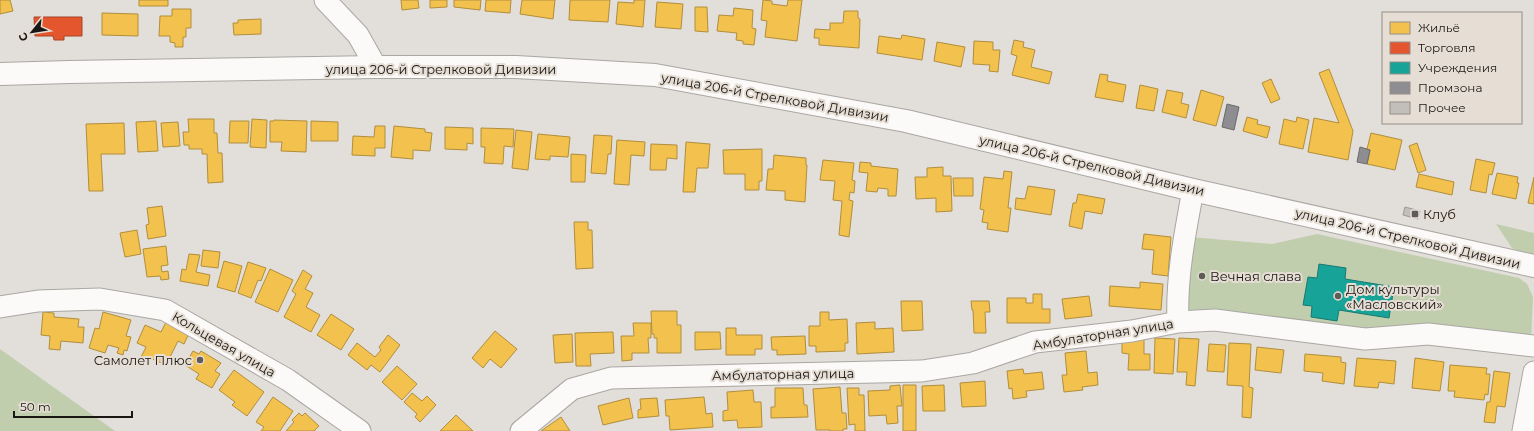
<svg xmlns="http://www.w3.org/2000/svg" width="1534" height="431" font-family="Montserrat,sans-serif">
	<rect width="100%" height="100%" fill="#e2ded9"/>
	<path fill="#c0ceae" d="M 1496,224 L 1534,233 L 1534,258 L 1512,248 Z
		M 1317,234 L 1519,278 L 1527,284 L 1533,297 L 1531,341 L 1367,333 L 1183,316 L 1190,237 L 1272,244 Z
		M 0,349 L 115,431 L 0,431 Z"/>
	<path fill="#f2c14e" stroke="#b18e3c" d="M 0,0 L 10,0 L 13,11 L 0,14 Z
		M 139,0 L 168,0 L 168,6 L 139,6 Z
		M 401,0 L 418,0 L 419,8 L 402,10 Z
		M 430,0 L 447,0 L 447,7 L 430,8 Z
		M 454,0 L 481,0 L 480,10 L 454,7 Z
		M 486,0 L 511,0 L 510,13 L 485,11 Z
		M 522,0 L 555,0 L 553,19 L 520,14 Z
		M 570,0 L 610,0 L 608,22 L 569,20 Z
		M 634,0 L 645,0 L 643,27 L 616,24 L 618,2 L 634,3 Z
		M 763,0 L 772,1 L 772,4 L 787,6 L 788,0 L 802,0 L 797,41 L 765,37 L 767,21 L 761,20 Z
		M 657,2 L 683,4 L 681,29 L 655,27 Z
		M 695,7 L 707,7 L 708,32 L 695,31 Z
		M 734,8 L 753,10 L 752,28 L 756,29 L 754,45 L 743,44 L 743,41 L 736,40 L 737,33 L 717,31 L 719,15 L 733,16 Z
		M 172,9 L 191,9 L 191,28 L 186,28 L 186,37 L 183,37 L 183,47 L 175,47 L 175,43 L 170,42 L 170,36 L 159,36 L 160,16 L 172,16 Z
		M 844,11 L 858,11 L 858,18 L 860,19 L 859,48 L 819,45 L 819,38 L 814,38 L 815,29 L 830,30 L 830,23 L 843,23 Z
		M 102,13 L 138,14 L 138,36 L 102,35 Z
		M 261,19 L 261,34 L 234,35 L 233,23 L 238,23 L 238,20 Z
		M 902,35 L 925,39 L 922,60 L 877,53 L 879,36 L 901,39 Z
		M 1014,40 L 1024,42 L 1023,47 L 1035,50 L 1031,67 L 1052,72 L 1049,84 L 1012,75 L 1017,56 L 1011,54 Z
		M 974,41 L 993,42 L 993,50 L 1000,50 L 998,72 L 989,71 L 990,65 L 973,64 Z
		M 937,42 L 965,47 L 961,67 L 934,61 Z
		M 1329,69 L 1353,131 L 1348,160 L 1308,152 L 1314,118 L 1339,123 L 1319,73 Z
		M 1100,74 L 1108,75 L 1107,81 L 1126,85 L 1123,102 L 1095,97 Z
		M 1271,79 L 1280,99 L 1271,103 L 1262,83 Z
		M 1140,85 L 1158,89 L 1154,111 L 1136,108 Z
		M 1167,90 L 1183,93 L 1181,103 L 1189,105 L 1186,118 L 1162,112 Z
		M 1201,90 L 1224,97 L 1216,126 L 1193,120 Z
		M 1247,117 L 1258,120 L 1257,124 L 1270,127 L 1267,138 L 1243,131 Z
		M 1297,117 L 1309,120 L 1303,149 L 1279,144 L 1284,119 L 1296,122 Z
		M 188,119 L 214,119 L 214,133 L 217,133 L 218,153 L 222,153 L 223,182 L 208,183 L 207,154 L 202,154 L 202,149 L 189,149 L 189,145 L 184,145 L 183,132 L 189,132 Z
		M 252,119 L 267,120 L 266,148 L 250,147 Z
		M 274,120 L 307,121 L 306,152 L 281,151 L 282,142 L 270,142 L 270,121 L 274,121 Z
		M 156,121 L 158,151 L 138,152 L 136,122 Z
		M 230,121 L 249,121 L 248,143 L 229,143 Z
		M 311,121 L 338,122 L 338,141 L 311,141 Z
		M 178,122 L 180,146 L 163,147 L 161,123 Z
		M 124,123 L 125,154 L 101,154 L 103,191 L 89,191 L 86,124 Z
		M 375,126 L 385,126 L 385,148 L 375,148 L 375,156 L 352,155 L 353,136 L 374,137 Z
		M 394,126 L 425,129 L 425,132 L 432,133 L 430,151 L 413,150 L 413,159 L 391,157 Z
		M 445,127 L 473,128 L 473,144 L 467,143 L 467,150 L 445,149 Z
		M 481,128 L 514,129 L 513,147 L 504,146 L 503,164 L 484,163 L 485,147 L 481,147 Z
		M 516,130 L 532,132 L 528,170 L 512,168 Z
		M 1371,133 L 1402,140 L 1395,170 L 1367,164 L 1370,150 L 1367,149 Z
		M 538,134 L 570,137 L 568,157 L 550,156 L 550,160 L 535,159 Z
		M 594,135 L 612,136 L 611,154 L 608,154 L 606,174 L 591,173 Z
		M 617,140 L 645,142 L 644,156 L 631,155 L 629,185 L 614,184 Z
		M 686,142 L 710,144 L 708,168 L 697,168 L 695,192 L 683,192 Z
		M 1417,143 L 1426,170 L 1418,173 L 1409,146 Z
		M 651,144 L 677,145 L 677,159 L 667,158 L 666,170 L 650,170 Z
		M 762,149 L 762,181 L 759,181 L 759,190 L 745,190 L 745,174 L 724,174 L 723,150 Z
		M 571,154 L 586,155 L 585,182 L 571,182 Z
		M 774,155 L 806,158 L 806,165 L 807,165 L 805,202 L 785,200 L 785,191 L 766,190 L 768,169 L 773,169 Z
		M 1476,159 L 1495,163 L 1492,175 L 1489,174 L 1486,193 L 1470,190 Z
		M 823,160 L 854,163 L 852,180 L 855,181 L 854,193 L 850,192 L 849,200 L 853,201 L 849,237 L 839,235 L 842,201 L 833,200 L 835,181 L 820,180 Z
		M 860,162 L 871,163 L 871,166 L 898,169 L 896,196 L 888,196 L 888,189 L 878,188 L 877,192 L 866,191 L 868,173 L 859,172 Z
		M 943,167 L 943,176 L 951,176 L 952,211 L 936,212 L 936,198 L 916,199 L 915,177 L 927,177 L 927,168 Z
		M 1004,171 L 1012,172 L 1008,208 L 1011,208 L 1008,232 L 987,229 L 988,223 L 982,222 L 984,210 L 980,209 L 984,177 L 1003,179 Z
		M 1497,173 L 1518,177 L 1517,183 L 1519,183 L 1516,199 L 1492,194 Z
		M 1419,174 L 1454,182 L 1452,195 L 1416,187 Z
		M 1534,177 L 1534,204 L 1528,203 Z
		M 953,178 L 973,178 L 973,196 L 954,196 Z
		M 1028,186 L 1055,190 L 1051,215 L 1015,209 L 1016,198 L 1025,199 Z
		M 1078,194 L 1105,199 L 1102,214 L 1085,211 L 1082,229 L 1069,226 L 1073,203 L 1076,203 Z
		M 162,206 L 166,236 L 148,239 L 146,225 L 149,224 L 147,208 Z
		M 574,222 L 588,222 L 588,230 L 592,230 L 593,268 L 576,269 Z
		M 137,230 L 141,254 L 125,257 L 120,233 Z
		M 1144,234 L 1171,237 L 1168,276 L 1152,274 L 1154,250 L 1142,249 Z
		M 166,246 L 168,265 L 161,266 L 162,272 L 168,271 L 169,279 L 161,280 L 160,276 L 147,277 L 143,249 Z
		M 203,250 L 220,252 L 218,268 L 201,266 Z
		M 189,254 L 200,255 L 196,272 L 210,275 L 208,286 L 180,281 L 182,269 L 186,270 Z
		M 224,261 L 242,266 L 235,292 L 217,287 Z
		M 248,262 L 266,268 L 261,281 L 258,280 L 251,298 L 238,293 Z
		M 270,269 L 293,280 L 278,312 L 255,302 Z
		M 303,270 L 312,276 L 305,289 L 313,293 L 306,307 L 320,315 L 311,332 L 284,317 L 296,294 L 292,291 Z
		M 1140,282 L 1163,284 L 1161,310 L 1109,306 L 1110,286 L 1140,288 Z
		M 1033,294 L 1042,294 L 1042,309 L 1050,309 L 1050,323 L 1007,323 L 1007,298 L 1026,298 L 1026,303 L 1033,303 Z
		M 1089,296 L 1092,316 L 1065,319 L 1062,299 Z
		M 901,301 L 922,301 L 923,330 L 902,331 Z
		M 971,301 L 989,301 L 990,312 L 985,312 L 986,333 L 974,333 L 973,310 L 972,310 Z
		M 651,311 L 677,311 L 677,325 L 681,325 L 681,353 L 657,353 L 657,338 L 654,338 L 654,334 L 652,334 Z
		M 43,312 L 54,313 L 54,317 L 79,319 L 78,327 L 84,327 L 83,343 L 61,341 L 60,350 L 49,349 L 50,336 L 41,335 Z
		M 103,312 L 131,320 L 126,336 L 131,337 L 127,351 L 124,350 L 123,355 L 117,353 L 119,348 L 108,345 L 105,353 L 89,348 L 95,328 L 99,329 Z
		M 820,312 L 829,312 L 829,320 L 847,319 L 848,343 L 845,343 L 845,351 L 816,352 L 816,346 L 809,346 L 809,326 L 820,326 Z
		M 331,314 L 354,329 L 341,350 L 317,335 Z
		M 167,320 L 190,331 L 184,344 L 178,341 L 166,365 L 150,358 L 149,361 L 141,357 L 146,347 L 137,343 L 145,325 L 161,332 Z
		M 875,322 L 875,329 L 893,328 L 894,352 L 857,354 L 856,323 Z
		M 633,323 L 651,323 L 651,338 L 648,338 L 649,353 L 632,353 L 632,360 L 622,361 L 621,336 L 634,336 Z
		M 726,328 L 736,328 L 736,335 L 762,335 L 762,349 L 755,349 L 755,355 L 726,355 Z
		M 495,331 L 517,349 L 501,368 L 490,359 L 483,368 L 472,358 Z
		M 613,332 L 614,353 L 590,354 L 591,366 L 576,366 L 575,333 Z
		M 695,332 L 720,332 L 721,349 L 695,350 Z
		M 572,334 L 573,362 L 555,363 L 553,335 Z
		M 388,335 L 400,345 L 380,372 L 371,365 L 367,370 L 348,355 L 357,343 L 375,357 L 381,350 L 379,347 Z
		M 805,336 L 806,354 L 777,355 L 777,350 L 772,350 L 771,337 Z
		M 1122,337 L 1144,337 L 1144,354 L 1150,354 L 1150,370 L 1128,370 L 1129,354 L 1122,353 Z
		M 1155,338 L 1175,339 L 1173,374 L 1154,373 Z
		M 1179,338 L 1199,339 L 1195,386 L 1186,385 L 1187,372 L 1177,372 Z
		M 1229,343 L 1251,344 L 1249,387 L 1253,388 L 1251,418 L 1242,417 L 1243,386 L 1227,385 Z
		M 1209,344 L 1226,345 L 1224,372 L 1207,371 Z
		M 1257,347 L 1284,350 L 1281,373 L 1255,370 Z
		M 193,351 L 199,354 L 201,351 L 221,363 L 215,371 L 220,374 L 212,388 L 196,379 L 199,374 L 185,365 Z
		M 1086,351 L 1088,373 L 1097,372 L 1098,385 L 1082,387 L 1083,390 L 1064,392 L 1062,375 L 1067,375 L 1065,353 Z
		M 1305,354 L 1341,357 L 1341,362 L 1346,363 L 1344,384 L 1322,381 L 1323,373 L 1304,371 Z
		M 1357,358 L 1396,361 L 1394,384 L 1379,382 L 1378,388 L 1354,386 Z
		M 1415,358 L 1444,362 L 1440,391 L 1412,388 Z
		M 1450,365 L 1487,368 L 1486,374 L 1490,374 L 1488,395 L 1485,394 L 1484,400 L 1454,397 L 1455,391 L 1448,391 Z
		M 397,366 L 417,384 L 402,400 L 382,382 Z
		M 1023,369 L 1024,374 L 1042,372 L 1044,389 L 1026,391 L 1027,397 L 1013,399 L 1012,388 L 1009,389 L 1007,371 Z
		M 234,370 L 264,392 L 247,416 L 232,405 L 235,402 L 219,390 Z
		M 1494,371 L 1510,373 L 1505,407 L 1497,406 L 1495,423 L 1484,422 L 1487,402 L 1490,402 Z
		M 985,381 L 986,406 L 962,407 L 960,383 Z
		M 900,385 L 902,406 L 897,406 L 898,423 L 887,424 L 886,415 L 869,416 L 868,391 L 890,390 L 890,386 Z
		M 903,385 L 916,385 L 916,431 L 903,431 Z
		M 944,385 L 945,411 L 923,411 L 922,386 Z
		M 840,387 L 842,413 L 846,413 L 847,429 L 843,429 L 843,431 L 830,431 L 830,430 L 816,430 L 813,389 Z
		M 775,388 L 803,388 L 804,405 L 807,405 L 808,417 L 771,418 L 771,407 L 775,407 Z
		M 847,388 L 859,388 L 859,395 L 864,395 L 865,431 L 855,431 L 855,424 L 849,425 Z
		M 753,390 L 754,402 L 761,402 L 762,427 L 738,428 L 737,420 L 723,421 L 723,411 L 728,410 L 727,392 Z
		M 412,393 L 422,401 L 427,396 L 436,405 L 420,422 L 415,417 L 417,414 L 404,402 Z
		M 273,397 L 293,411 L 280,431 L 261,431 L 264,427 L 256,422 Z
		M 704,397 L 706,414 L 712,413 L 713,427 L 670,430 L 669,416 L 666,416 L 665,400 Z
		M 629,398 L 633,418 L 603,425 L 598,406 Z
		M 657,398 L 659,416 L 638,418 L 638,410 L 641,409 L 640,399 Z
		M 299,413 L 302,416 L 305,413 L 319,426 L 314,431 L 286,431 L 294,422 L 292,420 Z
		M 456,415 L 473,431 L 440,431 Z
		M 561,417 L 570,431 L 541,431 Z"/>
	<path fill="#e4572e" stroke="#a74426" d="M 34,17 L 82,17 L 82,36 L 64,36 L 64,40 L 54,40 L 53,36 L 35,36 Z"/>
	<path fill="#17a398" stroke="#187970" d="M 1319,264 L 1346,268 L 1345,279 L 1394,287 L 1389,318 L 1339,310 L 1337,321 L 1311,317 L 1312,306 L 1303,305 L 1308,277 L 1317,278 Z"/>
	<path fill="#8d8d92" stroke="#6a696c" d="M 1227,104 L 1239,107 L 1234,130 L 1222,127 Z
		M 1360,147 L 1370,150 L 1367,164 L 1357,162 Z"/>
	<path fill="#c2bfbb" stroke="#9d9a96" d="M 1405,207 L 1420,211 L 1418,219 L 1403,215 Z"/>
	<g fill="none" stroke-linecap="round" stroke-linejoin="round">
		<defs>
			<path id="minor" d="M 325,0 L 358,35 L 376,67
				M 0,307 L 38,301 L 100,299 L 165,310 L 288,380 L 360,431
				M 1178,322 C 1176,278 1185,233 1193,190
				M 521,431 L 572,389 L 611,378 L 922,371 L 973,363 L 1035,342 L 1132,331 L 1178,322 L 1215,320 L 1365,339 L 1428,334 L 1534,346
				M 1523,431 L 1534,372"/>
			<path id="major" d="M 0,74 L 69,72 L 376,67 L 516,67 L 655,75 L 906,121 L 1193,190 L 1534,266"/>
		</defs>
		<use href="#minor" stroke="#aaa7a3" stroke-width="23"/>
		<use href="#major" stroke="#aaa7a3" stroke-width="24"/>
		<use href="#minor" stroke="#fbfaf9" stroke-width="21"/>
		<use href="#major" stroke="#fbfaf9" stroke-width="22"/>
	</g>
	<g fill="#5f5c58" stroke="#e6ded5" stroke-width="1.5">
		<rect x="1411" y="210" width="8" height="8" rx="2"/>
		<circle cx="1202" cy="276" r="4"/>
		<circle cx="1338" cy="296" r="4"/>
		<circle cx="200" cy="360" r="4"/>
	</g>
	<g text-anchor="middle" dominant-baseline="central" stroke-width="4" stroke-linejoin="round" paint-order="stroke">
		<g font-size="13" fill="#191613" stroke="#e6ded5">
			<text x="441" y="69">улица 206-й Стрелковой Дивизии</text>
			<text transform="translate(775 97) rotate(10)">улица 206-й Стрелковой Дивизии</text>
			<text transform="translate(1092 165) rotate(13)">улица 206-й Стрелковой Дивизии</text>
			<text transform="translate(1408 238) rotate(13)">улица 206-й Стрелковой Дивизии</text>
			<text transform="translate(1103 334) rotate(-9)">Амбулаторная улица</text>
			<text transform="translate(224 344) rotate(30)">Кольцевая улица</text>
			<text transform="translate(783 374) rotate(-1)">Амбулаторная улица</text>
		</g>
		<g font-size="13" fill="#191613" stroke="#e6ded5" text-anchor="start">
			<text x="1423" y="214">Клуб</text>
			<text x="1210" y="276">Вечная слава</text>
			<text x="1346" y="289">Дом культуры<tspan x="1346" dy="15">«Масловский»</tspan></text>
			<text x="192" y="360" text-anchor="end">Самолет Плюс</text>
		</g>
	</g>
	<rect x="1382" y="12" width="140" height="112" fill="#e6ded5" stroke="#948e87"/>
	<rect x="1390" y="22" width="20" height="12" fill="#f2c14e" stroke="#948e87"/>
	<text x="1418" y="32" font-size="12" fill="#191613">Жильё</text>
	<rect x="1390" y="42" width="20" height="12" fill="#e4572e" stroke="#948e87"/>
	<text x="1418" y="52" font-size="12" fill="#191613">Торговля</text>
	<rect x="1390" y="62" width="20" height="12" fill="#17a398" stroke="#948e87"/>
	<text x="1418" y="72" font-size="12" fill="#191613">Учреждения</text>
	<rect x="1390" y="82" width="20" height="12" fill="#8d8d92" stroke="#948e87"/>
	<text x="1418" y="92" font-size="12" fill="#191613">Промзона</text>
	<rect x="1390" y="102" width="20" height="12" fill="#c2bfbb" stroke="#948e87"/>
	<text x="1418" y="112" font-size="12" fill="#191613">Прочее</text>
	<g transform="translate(32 32) rotate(240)" stroke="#e6ded5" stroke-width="3" paint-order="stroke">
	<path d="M0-3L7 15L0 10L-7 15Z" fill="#191613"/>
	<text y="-6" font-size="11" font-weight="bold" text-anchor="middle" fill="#191613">С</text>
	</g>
	<path d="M14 411v6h118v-6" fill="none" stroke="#191613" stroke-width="2"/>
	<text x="20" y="411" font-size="12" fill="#191613" stroke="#e6ded5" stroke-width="3" paint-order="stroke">50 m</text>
</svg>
